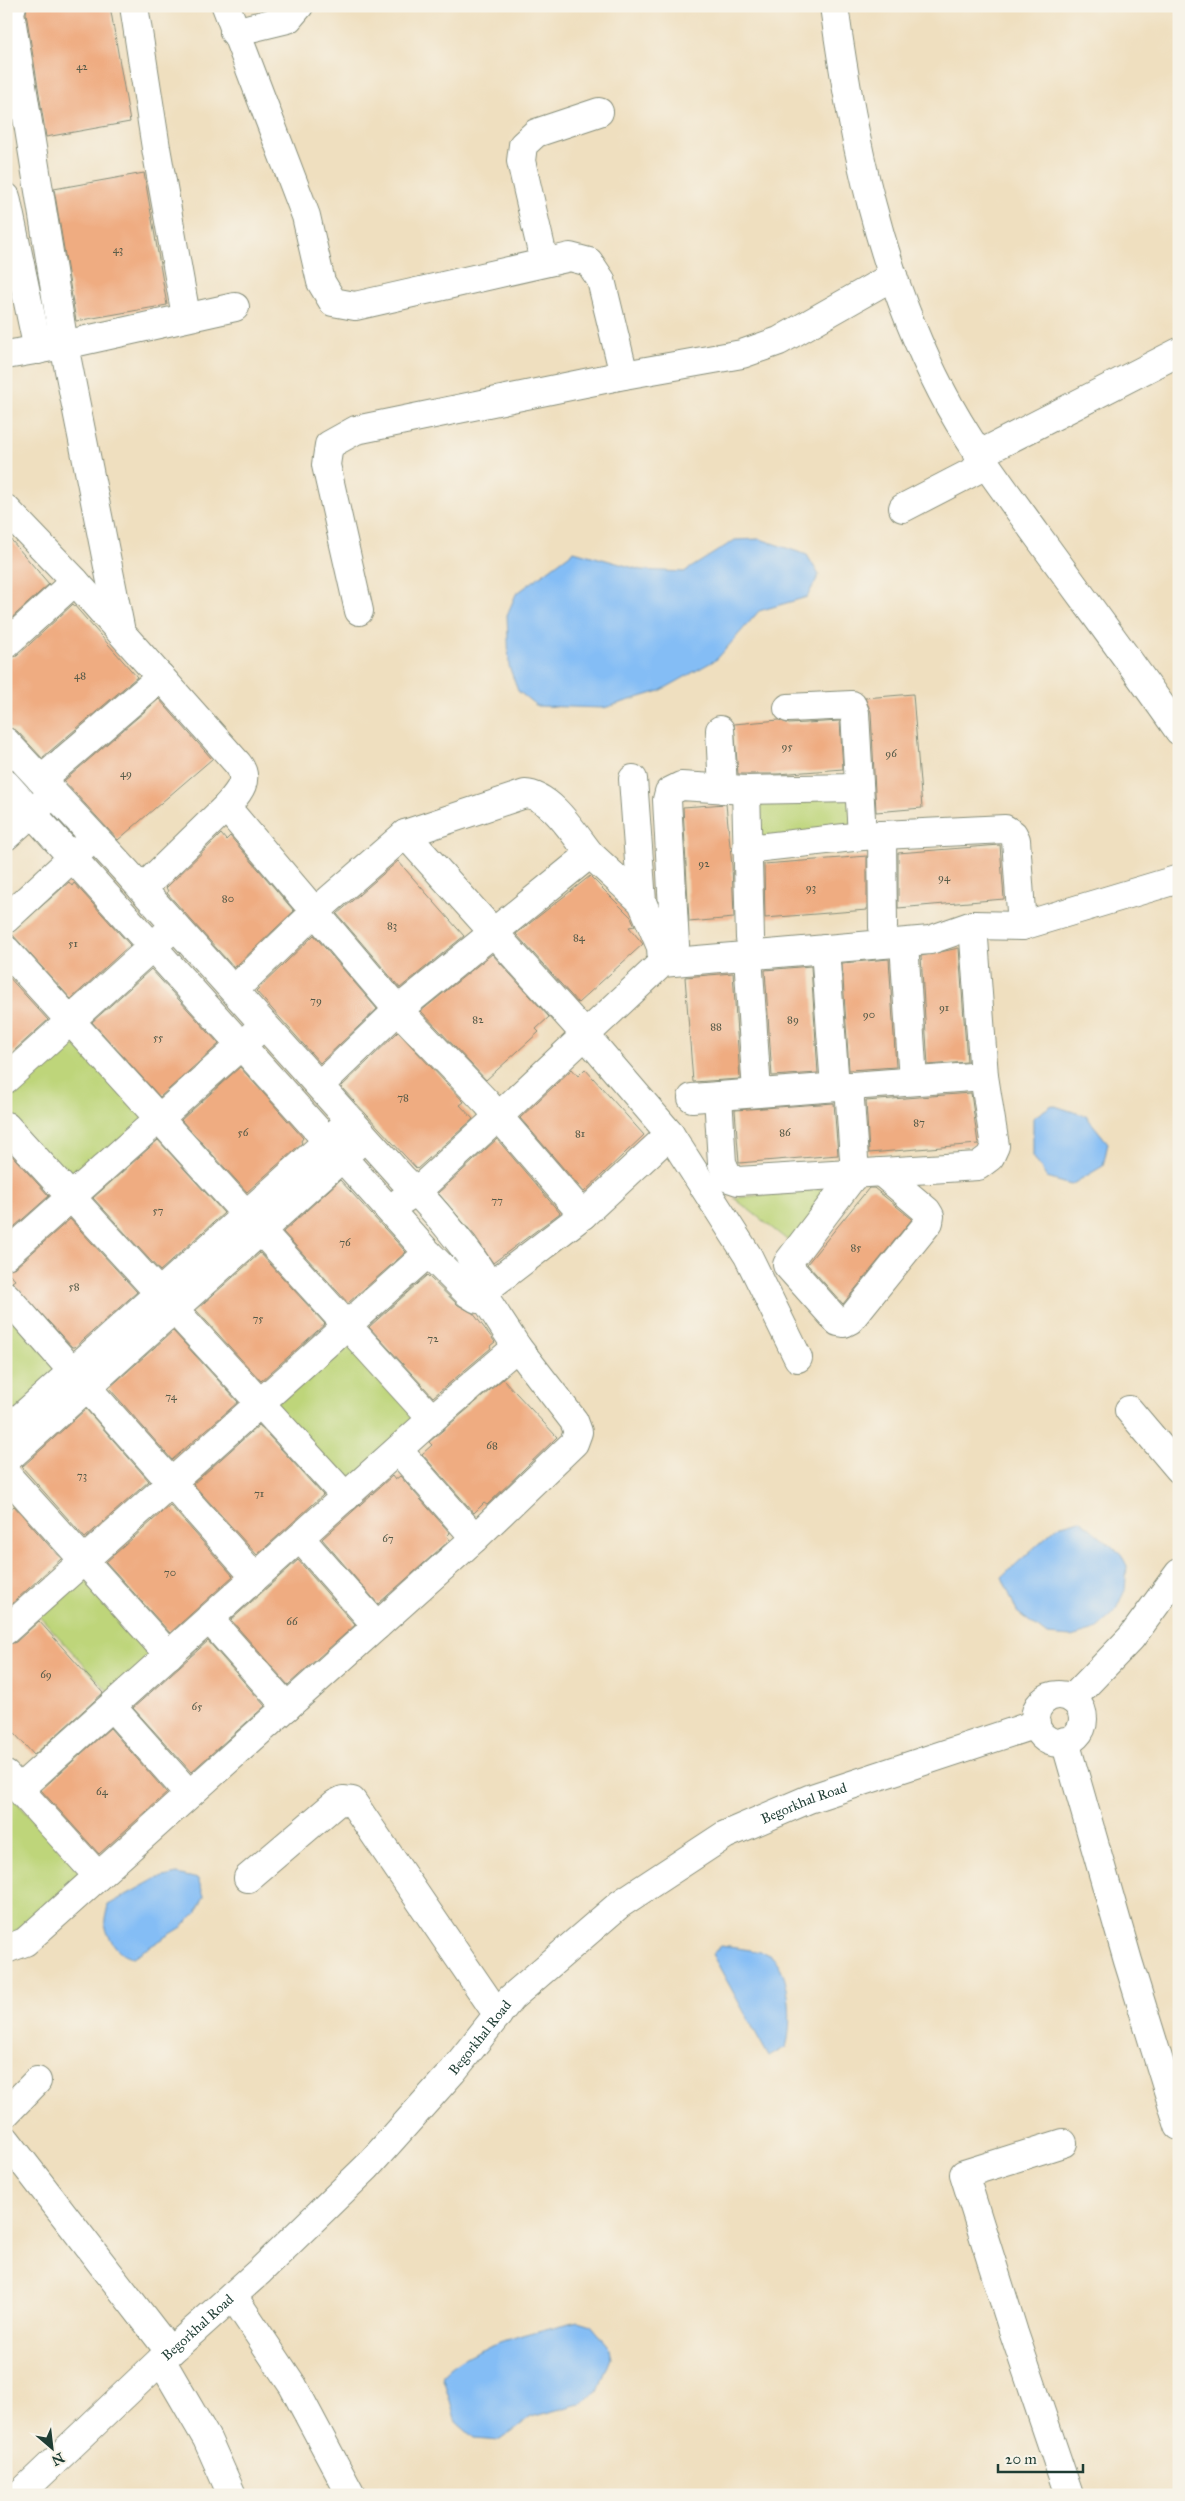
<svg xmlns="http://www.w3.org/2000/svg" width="1185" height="2501" font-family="'IM FELL Great Primer',serif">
	<rect width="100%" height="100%" fill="#f7f3e8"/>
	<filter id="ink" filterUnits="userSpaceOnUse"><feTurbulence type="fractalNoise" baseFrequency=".02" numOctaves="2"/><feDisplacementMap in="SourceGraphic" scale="10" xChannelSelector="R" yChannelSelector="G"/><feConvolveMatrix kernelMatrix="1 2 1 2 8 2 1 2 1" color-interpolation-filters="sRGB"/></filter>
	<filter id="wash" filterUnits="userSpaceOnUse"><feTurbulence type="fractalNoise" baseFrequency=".0096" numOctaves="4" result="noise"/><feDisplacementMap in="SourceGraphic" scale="20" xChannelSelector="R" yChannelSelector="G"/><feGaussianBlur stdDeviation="1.12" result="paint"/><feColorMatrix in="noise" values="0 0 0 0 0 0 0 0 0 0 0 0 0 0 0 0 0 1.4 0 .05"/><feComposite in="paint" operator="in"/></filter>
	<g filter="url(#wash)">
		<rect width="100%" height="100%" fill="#efdfbf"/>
		<path fill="#bed57a" stroke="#6e8957" d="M 854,792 L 857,845 L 743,852 L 740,799 Z
			M 70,1031 L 149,1117 L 71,1188 L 6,1117 L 6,1088 Z
			M 845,1186 L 796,1247 L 734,1198 Z
			M 6,1312 L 60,1371 L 6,1420 Z
			M 347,1331 L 426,1418 L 346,1489 L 267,1403 Z
			M 85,1568 L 163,1654 L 114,1698 L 36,1612 Z
			M 6,1790 L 81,1873 L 6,1940 Z"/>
		<path fill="#84bdf5" stroke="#527d94" d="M 760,539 L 807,555 L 819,575 L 807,597 L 759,611 L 717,659 L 660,691 L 604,708 L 537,706 L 518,691 L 509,666 L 507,615 L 516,594 L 574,551 L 641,570 L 684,572 L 735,540 Z
			M 1052,1105 L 1086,1116 L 1108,1143 L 1103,1166 L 1071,1185 L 1047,1178 L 1033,1156 L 1033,1118 Z
			M 1080,1520 L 1121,1554 L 1127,1566 L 1125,1590 L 1114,1613 L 1095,1630 L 1071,1637 L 1047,1635 L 1017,1612 L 1002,1577 L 1058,1526 Z
			M 177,1874 L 198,1879 L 204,1896 L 196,1913 L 182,1927 L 133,1957 C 118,1955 109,1940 105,1925 C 104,1920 107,1911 108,1905 L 155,1879 Z
			M 721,1946 C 733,1948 762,1950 771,1956 C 791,1969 793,2027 786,2047 L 769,2057 L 712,1954 Z
			M 578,2321 L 591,2325 L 608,2345 L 611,2357 L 598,2391 L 579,2404 L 531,2417 L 500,2440 L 474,2438 L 456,2422 L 442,2375 C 468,2345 539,2331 578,2321 Z"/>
		<g id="blocks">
			<path fill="#efac81" d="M 27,6 L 110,6 L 130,122 L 46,137 L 26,13 Z
				M 144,173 L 167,305 L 76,321 L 54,189 Z
				M 6,534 L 49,584 L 6,623 Z
				M 73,604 L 137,677 L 42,758 L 17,731 L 6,727 L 6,659 L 17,656 Z
				M 913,694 L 922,808 L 876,812 L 871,712 L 865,698 Z
				M 159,699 L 212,759 L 118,840 L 64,781 Z
				M 779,720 L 789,724 L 840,721 L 843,769 L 778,774 L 738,774 L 734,724 Z
				M 726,804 L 732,866 L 734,918 L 689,922 L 683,807 Z
				M 221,834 L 226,840 L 230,836 L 294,911 L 234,968 L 167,893 L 168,891 L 166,888 Z
				M 1000,845 L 1004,899 L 898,908 L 898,853 Z
				M 867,856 L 867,910 L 765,918 L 764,864 Z
				M 398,861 L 464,936 L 400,988 L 337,914 Z
				M 590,876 L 631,917 L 635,926 L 629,927 L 643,944 L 578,1003 L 516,934 Z
				M 69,882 L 72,886 L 74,883 L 130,945 L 71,999 L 11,933 Z
				M 314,935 L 377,1009 L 320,1063 L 256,991 Z
				M 959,948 L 967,1062 L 928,1065 L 921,956 Z
				M 492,954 L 549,1017 L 536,1029 L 539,1032 L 486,1080 L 421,1011 Z
				M 889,959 L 896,1067 L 849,1070 L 842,963 Z
				M 811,966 L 818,1073 L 772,1076 L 765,970 Z
				M 151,969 L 219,1044 L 160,1097 L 92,1022 Z
				M 733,973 L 740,1079 L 693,1082 L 685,977 Z
				M 6,974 L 48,1020 L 6,1058 Z
				M 398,1032 L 464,1102 L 460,1105 L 473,1119 L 417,1169 L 341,1087 Z
				M 240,1067 L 303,1138 L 301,1141 L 302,1143 L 247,1192 L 181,1120 Z
				M 572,1069 L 578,1076 L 585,1069 L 644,1135 L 584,1192 L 520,1118 Z
				M 971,1093 L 978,1144 L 869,1153 L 866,1101 Z
				M 834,1103 L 838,1155 L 739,1163 L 735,1110 Z
				M 497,1139 L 560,1213 L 493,1263 L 475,1236 L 438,1193 Z
				M 158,1140 L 224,1213 L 160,1271 L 93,1198 Z
				M 6,1149 L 49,1196 L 6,1234 Z
				M 340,1180 L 406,1252 L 348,1303 L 283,1232 Z
				M 869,1188 L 874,1188 L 912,1219 L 843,1304 L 807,1264 Z
				M 70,1219 L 137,1292 L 75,1347 L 72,1347 L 12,1282 L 15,1280 L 6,1270 L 16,1267 Z
				M 260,1253 L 325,1324 L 261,1381 L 196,1310 Z
				M 427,1275 L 458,1305 L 473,1313 L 495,1342 L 490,1346 L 491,1348 L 433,1397 L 369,1327 Z
				M 173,1331 L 238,1402 L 172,1460 L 109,1388 Z
				M 503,1379 L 557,1437 L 487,1505 L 484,1503 L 474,1513 L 422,1454 L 432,1445 L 429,1442 Z
				M 86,1409 L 149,1481 L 85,1538 L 22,1467 Z
				M 259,1425 L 323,1495 L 257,1555 L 193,1484 Z
				M 392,1476 L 395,1480 L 400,1476 L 450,1533 L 447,1536 L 450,1540 L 378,1604 L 322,1539 Z
				M 170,1505 L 233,1576 L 170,1633 L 106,1562 Z
				M 14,1506 L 61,1559 L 6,1609 L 6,1513 Z
				M 298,1560 L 355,1625 L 288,1685 L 231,1620 Z
				M 39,1621 L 103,1693 L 34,1755 L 6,1724 L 6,1645 L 16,1642 Z
				M 208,1641 L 265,1706 L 191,1772 L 133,1708 Z
				M 110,1728 L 167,1793 L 99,1854 L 41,1790 Z"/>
		</g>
	</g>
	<g filter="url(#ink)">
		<use href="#blocks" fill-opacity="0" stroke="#878e7a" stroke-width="1"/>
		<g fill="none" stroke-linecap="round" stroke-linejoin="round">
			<defs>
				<g id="minor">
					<path d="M 12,6 L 10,12 L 64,345 L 121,632"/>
					<path d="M 134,6 L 156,148 L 186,316"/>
					<path d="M 226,6 L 306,216 L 321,282 L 333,302 L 355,306 L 570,257 L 589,262 L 601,280 L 624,375"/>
					<path d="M 834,6 C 852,138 880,273 942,392 C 968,443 1003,488 1037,535 C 1084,600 1133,665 1179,731"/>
					<path d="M 234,32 L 288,19 L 299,6"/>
					<path d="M 6,197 L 38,350"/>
					<path d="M 544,261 L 521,161 L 523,145 L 536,133 L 599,112"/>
					<path d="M 6,355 L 64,345 L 235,307"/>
					<path d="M 978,455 L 1179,352"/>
					<path d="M 903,508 L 986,465"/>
					<path d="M 6,509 L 75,581 L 238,764 C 251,781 237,794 226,807"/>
					<path d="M 359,611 L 326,465 L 329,445 L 356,430 L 624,375 L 742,354 L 779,341 L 893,276"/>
					<path d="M 6,644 L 75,581"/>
					<path d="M 788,708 L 852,705 L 855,713 L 862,836"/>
					<path d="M 720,730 L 723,789"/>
					<path d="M 6,742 L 125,870 L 403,1179 C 427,1200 477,1259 489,1287 L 485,1298 L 477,1299 L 469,1294 L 428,1253 L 6,784"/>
					<path d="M 633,779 L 642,902"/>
					<path d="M 41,780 L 161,677"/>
					<path d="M 746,790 L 750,938"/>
					<path d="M 405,834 L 574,1022 L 670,1134 L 748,1256 L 798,1358"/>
					<path d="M 882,835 L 883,927"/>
					<path d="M 6,836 L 46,800"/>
					<path d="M 747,849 L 862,836 L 1005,829 L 1013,834 L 1016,840 L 1022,926"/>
					<path d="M 142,889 L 226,807 L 398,1010 L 486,1102 L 583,1215 L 489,1287"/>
					<path d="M 6,919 L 86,845"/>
					<path d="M 904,943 L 913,1081"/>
					<path d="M 675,945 L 667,800 L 669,792 L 681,786 L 746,790 L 857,788"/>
					<path d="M 825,949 L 835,1087"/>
					<path d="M 6,950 L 432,1419"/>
					<path d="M 748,956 L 757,1092"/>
					<path d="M 234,990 L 315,912 L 405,834 L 525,794 C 551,795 574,834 590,854"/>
					<path d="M 6,1079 L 165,935"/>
					<path d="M 320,1085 L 398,1010 L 590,854 L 642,902 L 661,947 L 662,963"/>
					<path d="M 849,1086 L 855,1174 L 789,1261 L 787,1265 L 838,1322 L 844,1323 L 850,1320 L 929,1222 L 930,1216 L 927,1211 L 881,1172"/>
					<path d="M 718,1096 L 722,1163 L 729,1178 L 738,1181 L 978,1166 L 990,1157 L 995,1146 L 984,1076 L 973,925"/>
					<path d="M 692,1098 L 984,1076"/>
					<path d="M 6,1126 L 346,1497"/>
					<path d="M 401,1201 L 417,1191 L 499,1116 L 662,963 L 930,940 L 973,925 L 1022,926 L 1179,879"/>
					<path d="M 583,1215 L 670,1134"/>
					<path d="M 6,1255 L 255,1033"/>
					<path d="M 6,1296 L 255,1577"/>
					<path d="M 1129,1410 L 1179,1469"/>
					<path d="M 6,1431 L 341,1129"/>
					<path d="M 398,1450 L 475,1538"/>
					<path d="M 6,1460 L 355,1146"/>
					<path d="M 6,1474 L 169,1655"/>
					<path d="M 300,1538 L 377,1626"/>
					<path d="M 209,1619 L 287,1707"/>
					<path d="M 6,1630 L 428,1253"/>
					<circle cx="1059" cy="1719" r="24"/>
					<path d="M 1072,1699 L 1131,1638 L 1179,1573"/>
					<path d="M 112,1707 L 189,1794"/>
					<path d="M 1065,1741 L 1128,1961 L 1179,2126"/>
					<path d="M 6,1775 L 98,1876"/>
					<path d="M 19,1789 L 432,1419 L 517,1347"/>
					<path d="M 248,1878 L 335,1804 L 343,1800 L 352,1801 L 498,2015"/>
					<path d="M 6,1949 L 25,1942 L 475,1538 L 574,1443 L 578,1432 L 574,1421 L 517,1347 L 485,1298"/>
					<path d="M 6,2113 L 37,2081"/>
					<path d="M 6,2140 L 170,2352"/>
					<path d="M 1063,2143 L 964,2174 L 1014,2333 L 1069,2495"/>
					<path d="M 233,2296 L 293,2386 L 351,2495"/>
					<path d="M 161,2360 L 207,2439 L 232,2495"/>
					<path id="s1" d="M 19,2495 L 161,2360 L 260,2271 L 367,2167 L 453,2071 L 511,1998 L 620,1904 L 725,1835 L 809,1799 L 1036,1724"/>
				</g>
			</defs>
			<use href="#minor" stroke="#878e7a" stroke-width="30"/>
			<use href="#minor" stroke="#fff" stroke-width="28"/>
		</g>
	</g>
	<g text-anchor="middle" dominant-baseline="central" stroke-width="4" stroke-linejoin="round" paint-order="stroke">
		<g font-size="11" fill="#535947">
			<text x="82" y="66">42</text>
			<text x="118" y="249">43</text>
			<text x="80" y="675">48</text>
			<text x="787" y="746">95</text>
			<text x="891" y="753">96</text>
			<text x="126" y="773">49</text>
			<text x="704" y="863">92</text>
			<text x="944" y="877">94</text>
			<text x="811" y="887">93</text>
			<text x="228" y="898">80</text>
			<text x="392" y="925">83</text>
			<text x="579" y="937">84</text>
			<text x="73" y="943">51</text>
			<text x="316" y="1000">79</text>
			<text x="944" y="1007">91</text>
			<text x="869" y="1014">90</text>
			<text x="478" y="1019">82</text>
			<text x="793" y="1019">89</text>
			<text x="716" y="1026">88</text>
			<text x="158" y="1037">55</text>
			<text x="403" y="1097">78</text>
			<text x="919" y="1122">87</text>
			<text x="243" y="1132">56</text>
			<text x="785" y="1132">86</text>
			<text x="580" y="1133">81</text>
			<text x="497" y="1200">77</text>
			<text x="158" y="1210">57</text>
			<text x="345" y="1242">76</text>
			<text x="856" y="1247">85</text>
			<text x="74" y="1286">58</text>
			<text x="258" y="1318">75</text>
			<text x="433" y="1338">72</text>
			<text x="171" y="1396">74</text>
			<text x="492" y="1445">68</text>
			<text x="82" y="1475">73</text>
			<text x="259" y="1493">71</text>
			<text x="388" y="1538">67</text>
			<text x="170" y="1572">70</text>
			<text x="292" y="1621">66</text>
			<text x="46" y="1674">69</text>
			<text x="197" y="1706">65</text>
			<text x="102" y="1791">64</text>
		</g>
		<g font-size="14" fill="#1f3d34" stroke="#f7f3e8">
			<text stroke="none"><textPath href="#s1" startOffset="1055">Begorkhal Road</textPath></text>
			<text stroke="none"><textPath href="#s1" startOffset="650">Begorkhal Road</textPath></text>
			<text stroke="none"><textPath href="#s1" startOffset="245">Begorkhal Road</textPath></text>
		</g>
	</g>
	<rect width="1185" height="2501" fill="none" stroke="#f7f3e8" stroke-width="25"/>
	<g transform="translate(52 2448) rotate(152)" stroke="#f7f3e8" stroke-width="4" paint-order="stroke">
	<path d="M0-4L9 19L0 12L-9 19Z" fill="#1f3d34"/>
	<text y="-8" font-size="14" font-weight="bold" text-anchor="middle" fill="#1f3d34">N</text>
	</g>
	<path d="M998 2464v8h85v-8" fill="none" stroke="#1f3d34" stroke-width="2.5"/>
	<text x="1005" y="2464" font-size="15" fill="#1f3d34" stroke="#f7f3e8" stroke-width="4" paint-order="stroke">20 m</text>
</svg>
